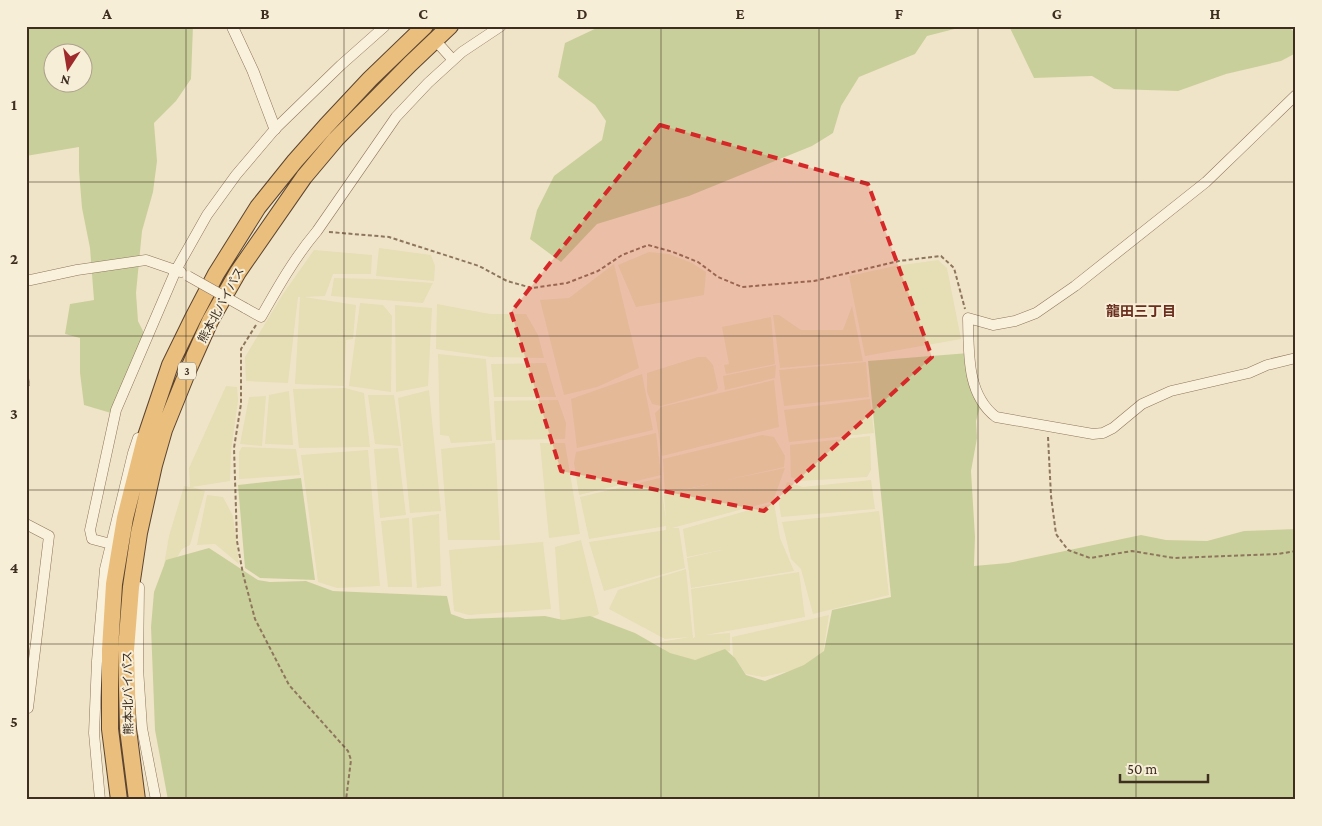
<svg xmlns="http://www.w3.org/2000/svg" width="1322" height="826" font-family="'Crimson Pro','Noto Sans JP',serif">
	<rect width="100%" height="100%" fill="#f0e4c8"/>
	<path fill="#e6deb5" d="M 379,248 L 431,255 L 435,266 L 434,281 L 376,276 Z
		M 314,250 L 372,255 L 371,274 L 333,274 L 325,296 L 304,297 L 356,305 L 353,339 L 346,340 L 344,386 L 295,384 L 300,297 L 298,297 L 288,383 L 246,381 L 245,357 L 283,294 Z
		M 649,252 L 669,254 L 692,263 L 706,272 L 704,295 L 636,307 L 618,265 Z
		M 938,260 L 947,268 L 961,339 L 865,356 L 849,276 L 895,266 Z
		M 614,264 L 639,368 L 597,387 L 564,395 L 540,300 L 569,298 Z
		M 334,278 L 376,279 L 433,283 L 423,303 L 331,296 Z
		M 360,303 L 383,305 L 392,316 L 391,392 L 349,386 Z
		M 437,304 L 490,314 L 526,314 L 538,335 L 544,358 L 491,357 L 436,349 Z
		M 395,305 L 432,308 L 428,386 L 396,392 Z
		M 852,306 L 863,361 L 780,368 L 773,315 L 779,315 L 801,330 L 843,330 Z
		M 771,317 L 775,364 L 726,374 L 724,365 L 729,364 L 722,327 Z
		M 438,354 L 486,359 L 492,441 L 451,443 L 449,436 L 440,435 Z
		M 698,357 L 706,357 L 713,365 L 718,388 L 716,391 L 661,406 L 652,404 L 647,392 L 647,373 Z
		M 866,362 L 869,397 L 784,406 L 779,370 Z
		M 546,363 L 556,397 L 494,397 L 491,364 Z
		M 776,365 L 775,378 L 725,390 L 723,376 Z
		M 642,374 L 653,430 L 577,448 L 571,399 Z
		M 774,380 L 779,427 L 662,456 L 655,413 L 661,407 Z
		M 226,386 L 237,387 L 238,401 L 231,451 L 230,481 L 192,487 L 205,491 L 190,545 L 182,549 L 172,566 L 164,565 L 169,536 L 184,486 L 190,487 L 189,468 Z
		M 345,388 L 364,393 L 370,447 L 299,448 L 293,389 Z
		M 429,390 L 441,511 L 410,513 L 398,398 Z
		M 289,391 L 293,445 L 265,444 L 269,395 Z
		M 368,395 L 394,395 L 401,446 L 375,444 Z
		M 266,396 L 262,446 L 240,444 L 249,397 Z
		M 870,399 L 874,433 L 789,442 L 784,410 Z
		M 558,400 L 566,423 L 565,439 L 496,440 L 494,401 Z
		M 656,433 L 661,475 L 579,495 L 574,463 L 576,452 Z
		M 762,435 L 774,437 L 785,456 L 784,467 L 726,480 L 785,468 L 773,501 L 672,528 L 679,528 L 685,568 L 604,591 L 589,542 L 666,530 L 666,526 L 589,539 L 580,497 L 660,478 L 666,520 L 664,495 L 726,480 L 665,494 L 663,459 Z
		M 870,436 L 871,470 L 867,477 L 800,481 L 791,477 L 790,445 Z
		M 495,443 L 500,540 L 448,540 L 441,449 Z
		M 540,443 L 565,443 L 580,534 L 549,538 Z
		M 242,447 L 296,449 L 300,475 L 239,479 L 239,452 Z
		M 398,448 L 406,515 L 380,518 L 374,449 Z
		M 368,450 L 380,586 L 337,588 L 318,582 L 301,455 Z
		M 871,480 L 875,509 L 781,517 L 779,503 L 787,482 L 803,487 Z
		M 207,495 L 223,497 L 233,516 L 239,564 L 215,544 L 197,545 Z
		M 774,503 L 780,538 L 794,571 L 691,588 L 687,558 L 727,549 L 687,557 L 683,529 Z
		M 879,511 L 889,595 L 813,614 L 801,569 L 791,559 L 782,522 Z
		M 439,514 L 441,586 L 417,588 L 412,518 Z
		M 409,518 L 412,587 L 388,587 L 381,521 Z
		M 581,540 L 599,614 L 561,631 L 555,547 Z
		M 543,542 L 551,609 L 469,615 L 454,611 L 449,550 Z
		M 686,569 L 693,638 L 695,637 L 691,589 L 799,572 L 805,617 L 705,635 L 730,633 L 730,651 L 694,660 L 666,656 L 660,642 L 690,637 L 665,639 L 609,609 L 618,590 Z
		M 829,615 L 823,653 L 803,668 L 763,677 L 746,674 L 733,656 L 732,637 Z"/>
	<path fill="#c9cf9b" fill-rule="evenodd" d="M 26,26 L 193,26 L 191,79 L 176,101 L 154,123 L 157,161 L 153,192 L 142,231 L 136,293 L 138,321 L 146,337 L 111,413 L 84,405 L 80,373 L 80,338 L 65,334 L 70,304 L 94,300 L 90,248 L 82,208 L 79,171 L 79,147 L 26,156 ZM 52,52 L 82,52 L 82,82 L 52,82 Z
		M 601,26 L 966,26 L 927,36 L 915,54 L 859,77 L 841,106 L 833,133 L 812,146 L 689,196 L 597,224 L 561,262 L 530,239 L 537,210 L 554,176 L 602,140 L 606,121 L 595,105 L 558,77 L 565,43 Z
		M 1009,26 L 1288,26 L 1296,34 L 1296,53 L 1281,61 L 1226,74 L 1178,91 L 1114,89 L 1092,76 L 1034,78 Z
		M 969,353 L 982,400 L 976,421 L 977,438 L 971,471 L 975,537 L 974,566 L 1008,563 L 1141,535 L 1166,540 L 1207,541 L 1244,531 L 1296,529 L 1296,800 L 168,800 L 155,730 L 151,627 L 154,592 L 166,560 L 209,548 L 258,580 L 270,582 L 306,581 L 333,591 L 447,596 L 451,614 L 465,619 L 545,616 L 563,620 L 590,616 L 635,633 L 670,653 L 695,660 L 725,649 L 735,658 L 746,675 L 765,681 L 804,665 L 824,651 L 832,610 L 891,597 L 868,361 Z
		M 301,478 L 315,580 L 260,578 L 245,568 L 238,485 Z"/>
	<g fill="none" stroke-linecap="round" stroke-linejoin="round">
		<defs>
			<path id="service" d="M 26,379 L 27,384"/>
			<path id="minor" d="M 435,40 L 453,60
				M 1296,95 L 1206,182 L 1075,286 L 1036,313 L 1015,321 L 993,325 L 968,318 C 969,352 966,394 996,417 L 1093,434 L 1103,433 L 1113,428 L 1142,404 L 1171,391 L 1249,373 L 1267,365 L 1296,358
				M 26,281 L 77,270 L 146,260 L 181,272
				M 245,308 L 261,317 C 278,287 295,257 317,231 L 396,117 L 428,83 L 462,52 L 501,26
				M 26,524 L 49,536 L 28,708
				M 111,544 L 92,539 L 90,530 L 116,410 L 176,270 L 207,215 L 236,175 L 275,129 L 341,65 L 385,26
				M 139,587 L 138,668 L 142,728 L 156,800
				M 100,800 L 94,733 L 97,661 L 105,569 L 133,453 L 138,438"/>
			<path id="tertiary" d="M 232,26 L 253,71 L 275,129"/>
			<path id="trunk" d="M 119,800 L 110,729 L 110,650 L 114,584 L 125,518 L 145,439 L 170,365 L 193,318 L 216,274 L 258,207 L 295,161 L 326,126 L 370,79 L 425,26
				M 137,800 L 128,729 L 126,650 L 131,587 L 139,533 L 154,465 L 164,430 L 189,368 L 210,321 L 238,272 L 304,177 L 336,139 L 410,64 L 450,26"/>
		</defs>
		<use href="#service" stroke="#8d765c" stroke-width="6"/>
		<use href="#minor" stroke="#8d765c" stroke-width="11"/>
		<use href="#tertiary" stroke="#8d765c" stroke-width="12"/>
		<use href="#trunk" stroke="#5b4430" stroke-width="18"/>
		<path stroke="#8d765c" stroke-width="2" stroke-dasharray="4 2.5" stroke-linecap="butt" d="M 329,232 L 389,237 L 479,266 L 507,281 L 532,288 L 567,283 L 598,271 L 622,255 L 648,245 L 673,252 L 698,262 L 718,277 L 742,287 L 814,281 L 899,261 L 941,256 L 954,268 L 965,309
			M 256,325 L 241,349 L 241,404 L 234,448 L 237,541 L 243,574 L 255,619 L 289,685 L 348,751 L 351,760 L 346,800
			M 1048,437 L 1051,496 L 1056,534 L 1068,550 L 1090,558 L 1132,551 L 1174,558 L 1278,554 L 1296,551"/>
		<use href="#service" stroke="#faf1dc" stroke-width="5"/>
		<use href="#minor" stroke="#faf1dc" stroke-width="10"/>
		<use href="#tertiary" stroke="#faf1dc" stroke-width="11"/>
		<use href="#trunk" stroke="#eabe7c" stroke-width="16"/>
		<defs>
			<path id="minor-bridge" d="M 188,276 L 245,308"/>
		</defs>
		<use href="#minor-bridge" stroke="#8d765c" stroke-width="11" stroke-linecap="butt"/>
		<use href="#minor-bridge" stroke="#faf1dc" stroke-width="10"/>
	</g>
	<path fill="#d62828" fill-opacity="0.2" stroke="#d62828" stroke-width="4" stroke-dasharray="10 6" stroke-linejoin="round" d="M 660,125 L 868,184 L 932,357 L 764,511 L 561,471 L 511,312 Z"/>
	<path fill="none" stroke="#3d2e20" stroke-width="1" stroke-opacity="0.55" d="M 186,26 L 186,800M 344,26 L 344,800M 503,26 L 503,800M 661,26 L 661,800M 819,26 L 819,800M 978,26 L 978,800M 1136,26 L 1136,800M 26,182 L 1296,182M 26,336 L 1296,336M 26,490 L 1296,490M 26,644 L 1296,644"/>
	<g text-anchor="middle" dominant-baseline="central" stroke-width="4" stroke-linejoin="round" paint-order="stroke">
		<rect fill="#f7eed8" stroke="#756857" stroke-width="1" x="178" y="362.5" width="18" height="17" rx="4"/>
		<g font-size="11" font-weight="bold" fill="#3d2e20">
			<text x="187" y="371">3</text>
		</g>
		<g font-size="12" fill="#3d2e20" stroke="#f7eed8">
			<text transform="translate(221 305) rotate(-62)">熊本北バイパス</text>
			<text transform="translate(128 693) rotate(-91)">熊本北バイパス</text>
		</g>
		<g font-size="14" font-weight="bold" fill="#6b2e1e" stroke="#f7eed8">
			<text x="1141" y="311">龍田三丁目</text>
		</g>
	</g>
	<rect width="1322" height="826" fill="none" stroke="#f7eed8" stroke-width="55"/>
	<g transform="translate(68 68) rotate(192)"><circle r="24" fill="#f7eed8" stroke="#ada18e"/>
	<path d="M0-4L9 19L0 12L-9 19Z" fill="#9e2a2b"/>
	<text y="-8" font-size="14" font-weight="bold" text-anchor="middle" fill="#3d2e20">N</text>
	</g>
	<path d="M1120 774v8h88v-8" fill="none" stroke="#3d2e20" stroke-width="2.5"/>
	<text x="1127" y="774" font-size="15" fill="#3d2e20" stroke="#f7eed8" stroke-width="4" paint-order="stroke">50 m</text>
	<rect x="28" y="28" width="1266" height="770" fill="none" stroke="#3d2e20" stroke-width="2"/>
	<g font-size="16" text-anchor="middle" font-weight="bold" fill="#3d2e20">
		<text x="107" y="19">A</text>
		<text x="265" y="19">B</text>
		<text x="423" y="19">C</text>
		<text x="582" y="19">D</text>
		<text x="740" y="19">E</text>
		<text x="899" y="19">F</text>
		<text x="1057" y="19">G</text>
		<text x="1215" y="19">H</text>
		<text x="14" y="110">1</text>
		<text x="14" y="264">2</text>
		<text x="14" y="419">3</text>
		<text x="14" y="573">4</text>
		<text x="14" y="727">5</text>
	</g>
</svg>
